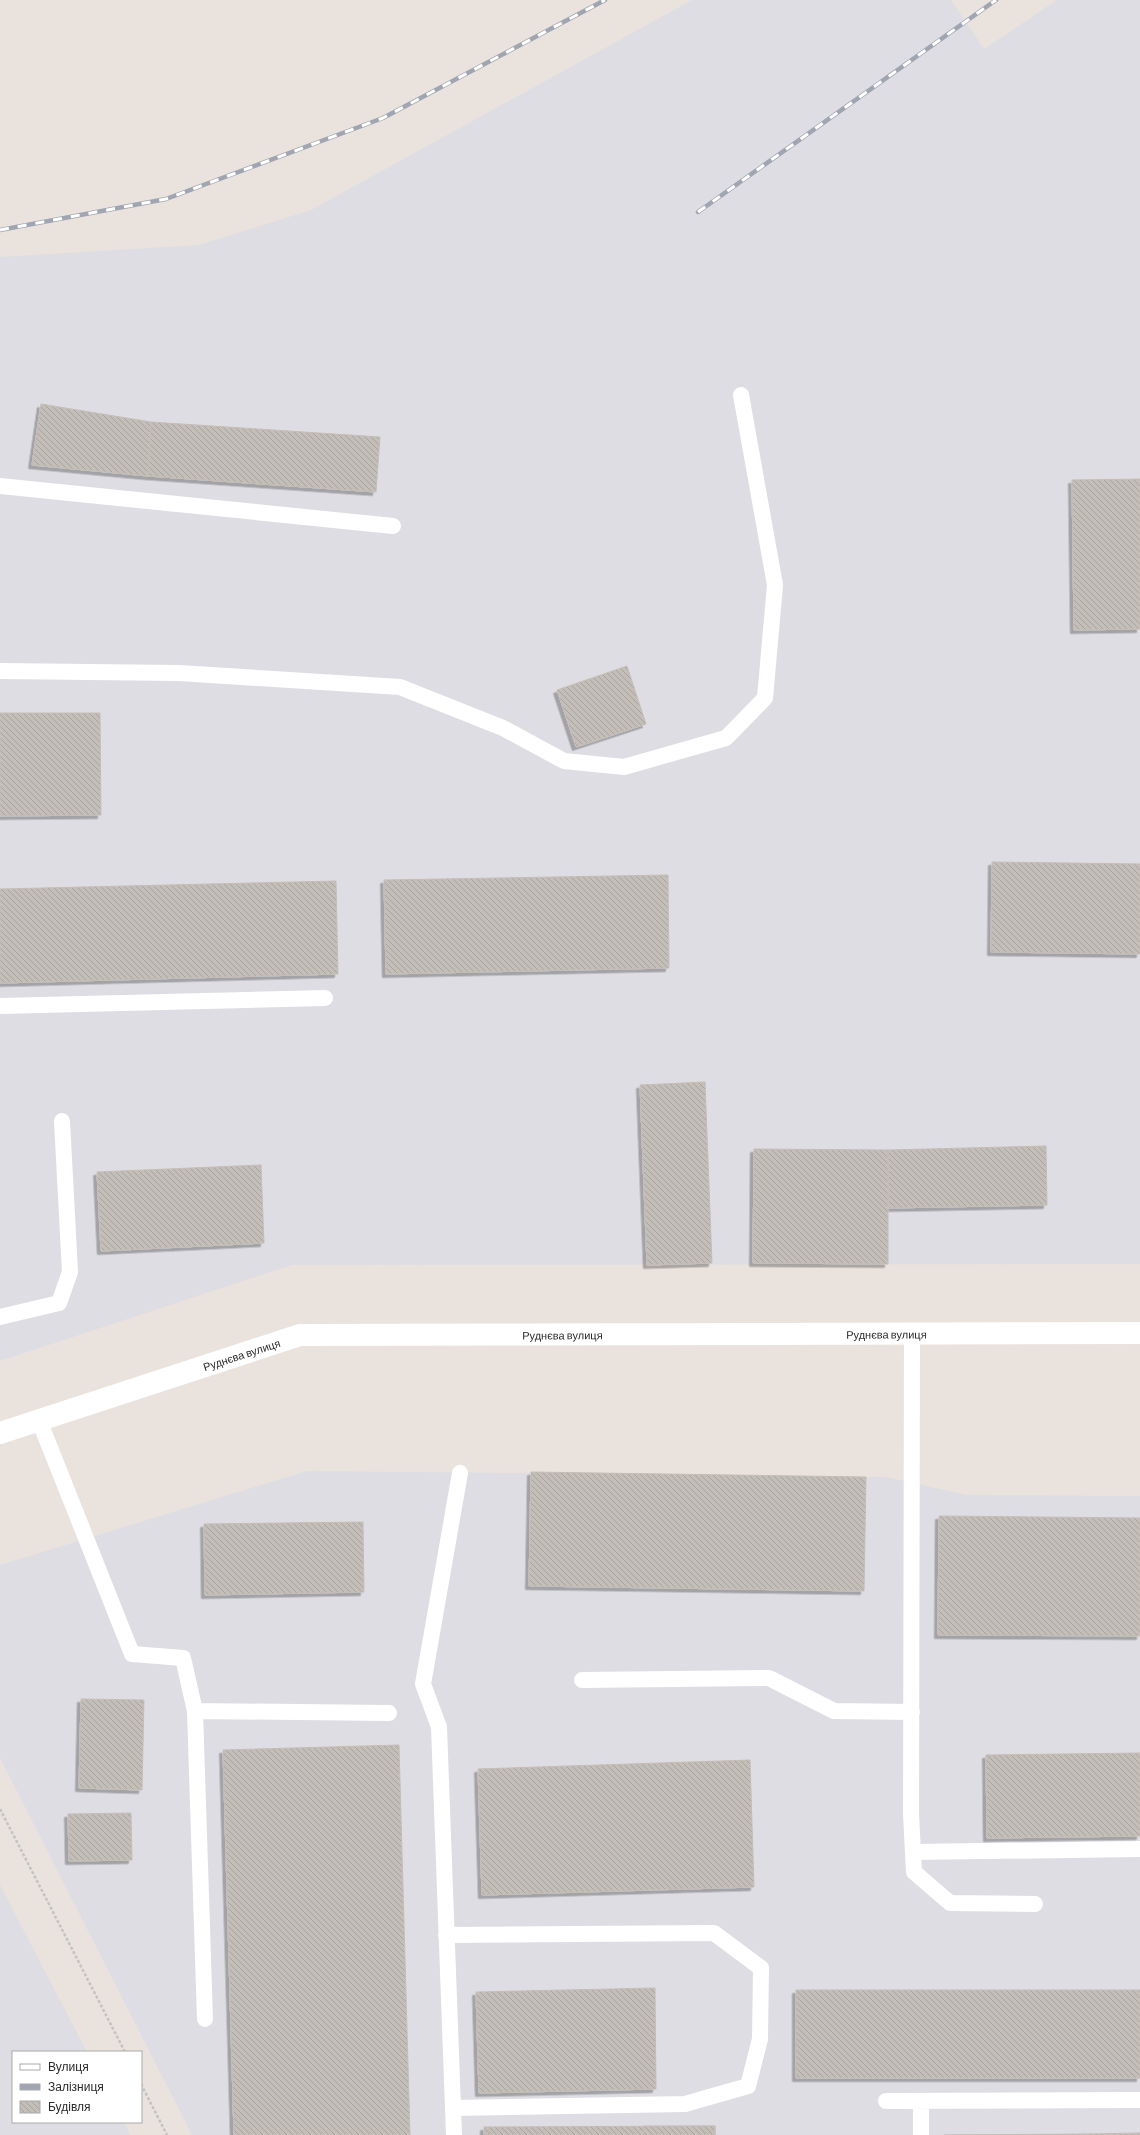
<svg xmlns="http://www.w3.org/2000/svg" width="1140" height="2135" font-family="Barlow,sans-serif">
	<defs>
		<pattern id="building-back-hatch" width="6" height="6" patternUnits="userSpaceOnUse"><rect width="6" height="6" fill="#c3beb8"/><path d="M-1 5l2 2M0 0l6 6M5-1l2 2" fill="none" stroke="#a8a39e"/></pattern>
		<filter id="shadow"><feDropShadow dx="-3.5" dy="3.5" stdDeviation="0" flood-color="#0004"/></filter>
	</defs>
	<rect width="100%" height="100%" fill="#eae3dd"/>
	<path fill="#dedde3" d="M 692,0 L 951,0 L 984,49 L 1057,0 L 1140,0 L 1140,1264 L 292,1265 L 0,1361 L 0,257 L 199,245 L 311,210 Z
		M 307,1471 L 886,1477 L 967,1495 L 1140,1496 L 1140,2135 L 192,2135 L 0,1758 L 0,1565 Z
		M 0,1885 L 87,2052 L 13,2052 L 13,2122 L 124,2122 L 130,2135 L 0,2135 Z"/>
	<path fill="url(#building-back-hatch)" stroke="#c5beb7" filter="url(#shadow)" d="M 41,404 L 151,422 L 148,476 L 32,465 Z
		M 151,422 L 380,437 L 376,492 L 148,476 Z
		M 1140,479 L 1140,629 L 1074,630 L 1072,480 Z
		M 627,666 L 646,724 L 576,747 L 557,690 Z
		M 0,713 L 100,713 L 101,815 L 0,816 Z
		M 992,862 L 1140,864 L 1140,954 L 991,952 Z
		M 668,875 L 669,968 L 386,974 L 384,880 Z
		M 336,881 L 338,974 L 0,983 L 0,889 Z
		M 705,1082 L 712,1263 L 647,1265 L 640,1085 Z
		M 1046,1146 L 1047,1205 L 889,1208 L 888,1150 Z
		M 754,1149 L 888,1150 L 888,1264 L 753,1263 Z
		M 261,1165 L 264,1243 L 101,1251 L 97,1172 Z
		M 531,1472 L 866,1477 L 864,1591 L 529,1586 Z
		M 939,1516 L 1140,1518 L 1140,1636 L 938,1635 Z
		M 363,1522 L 364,1592 L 205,1595 L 204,1524 Z
		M 81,1699 L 144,1700 L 142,1790 L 79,1788 Z
		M 399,1745 L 410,2135 L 234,2135 L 223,1750 Z
		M 1140,1753 L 1140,1836 L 987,1838 L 986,1755 Z
		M 750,1760 L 754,1887 L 482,1895 L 478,1769 Z
		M 131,1813 L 132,1860 L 69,1861 L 68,1814 Z
		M 655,1988 L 656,2089 L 479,2093 L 476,1992 Z
		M 796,1990 L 1140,1990 L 1140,2078 L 796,2078 Z
		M 644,2126 L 715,2126 L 715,2135 L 644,2135 Z
		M 715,2126 L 715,2135 L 484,2135 L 484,2127 Z
		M 1140,2133 L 1140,2135 L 1086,2135 L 1086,2134 Z
		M 1086,2134 L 1086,2135 L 944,2135 Z"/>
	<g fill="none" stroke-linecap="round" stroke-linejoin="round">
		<path stroke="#c3c3c3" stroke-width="2.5" stroke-dasharray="3 2" stroke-linecap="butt" d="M 0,1809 L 125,2052
			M 141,2084 L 167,2135"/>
		<path stroke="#fff" stroke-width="16" d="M 0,486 L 393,526
			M 0,671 L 179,673 L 400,687 L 503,728 L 564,761 L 624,767 L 726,738 L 765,698 L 775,585 L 741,395
			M 0,1006 L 325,998
			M 0,1317 L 59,1303 L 70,1272 L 62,1121
			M 912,1333 L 911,1814 L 914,1872 L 950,1903 L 1035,1904
			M 39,1420 L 132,1654 L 183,1658 L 195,1711 L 205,2019
			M 582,1680 L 769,1678 L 834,1711 L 912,1712
			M 195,1711 L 389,1713
			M 913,1852 L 1140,1849
			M 446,1935 L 714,1933 L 761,1968 L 760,2039 L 748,2086 L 685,2104 L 453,2108
			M 886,2101 L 1140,2100
			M 921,2101 L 921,2135
			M 454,2135 L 439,1727 L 423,1684 L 460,1473"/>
		<path stroke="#fff" stroke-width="22" id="s1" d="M 0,1433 L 300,1335 L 1140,1333"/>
		<defs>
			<path id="rail" d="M 698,212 L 996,0
				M 0,230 L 166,199 L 383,118 L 605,0"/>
		</defs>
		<use href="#rail" stroke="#a0a5b2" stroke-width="4.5"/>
		<use href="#rail" stroke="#fff" stroke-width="3" stroke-dasharray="9" stroke-linecap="butt"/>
	</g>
	<g text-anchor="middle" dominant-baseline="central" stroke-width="4" stroke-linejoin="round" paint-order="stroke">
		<g font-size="11" fill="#2a2a2a" stroke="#fff">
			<text stroke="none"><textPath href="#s1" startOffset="902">Руднєва вулиця</textPath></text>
			<text stroke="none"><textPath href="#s1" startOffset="578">Руднєва вулиця</textPath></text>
			<text stroke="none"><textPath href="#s1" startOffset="254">Руднєва вулиця</textPath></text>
		</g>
	</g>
	<rect x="12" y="2051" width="130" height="72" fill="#ffffff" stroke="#aaaaaa"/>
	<rect x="20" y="2064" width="20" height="6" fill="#ffffff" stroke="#aaaaaa"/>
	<text x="48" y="2071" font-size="12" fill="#2a2a2a">Вулиця</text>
	<rect x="20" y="2084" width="20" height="6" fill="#a0a5b2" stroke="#aaaaaa"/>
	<text x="48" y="2091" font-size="12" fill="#2a2a2a">Залізниця</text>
	<rect x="20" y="2101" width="20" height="12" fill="url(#building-back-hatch)" stroke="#aaaaaa"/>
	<text x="48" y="2111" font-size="12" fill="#2a2a2a">Будівля</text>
</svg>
